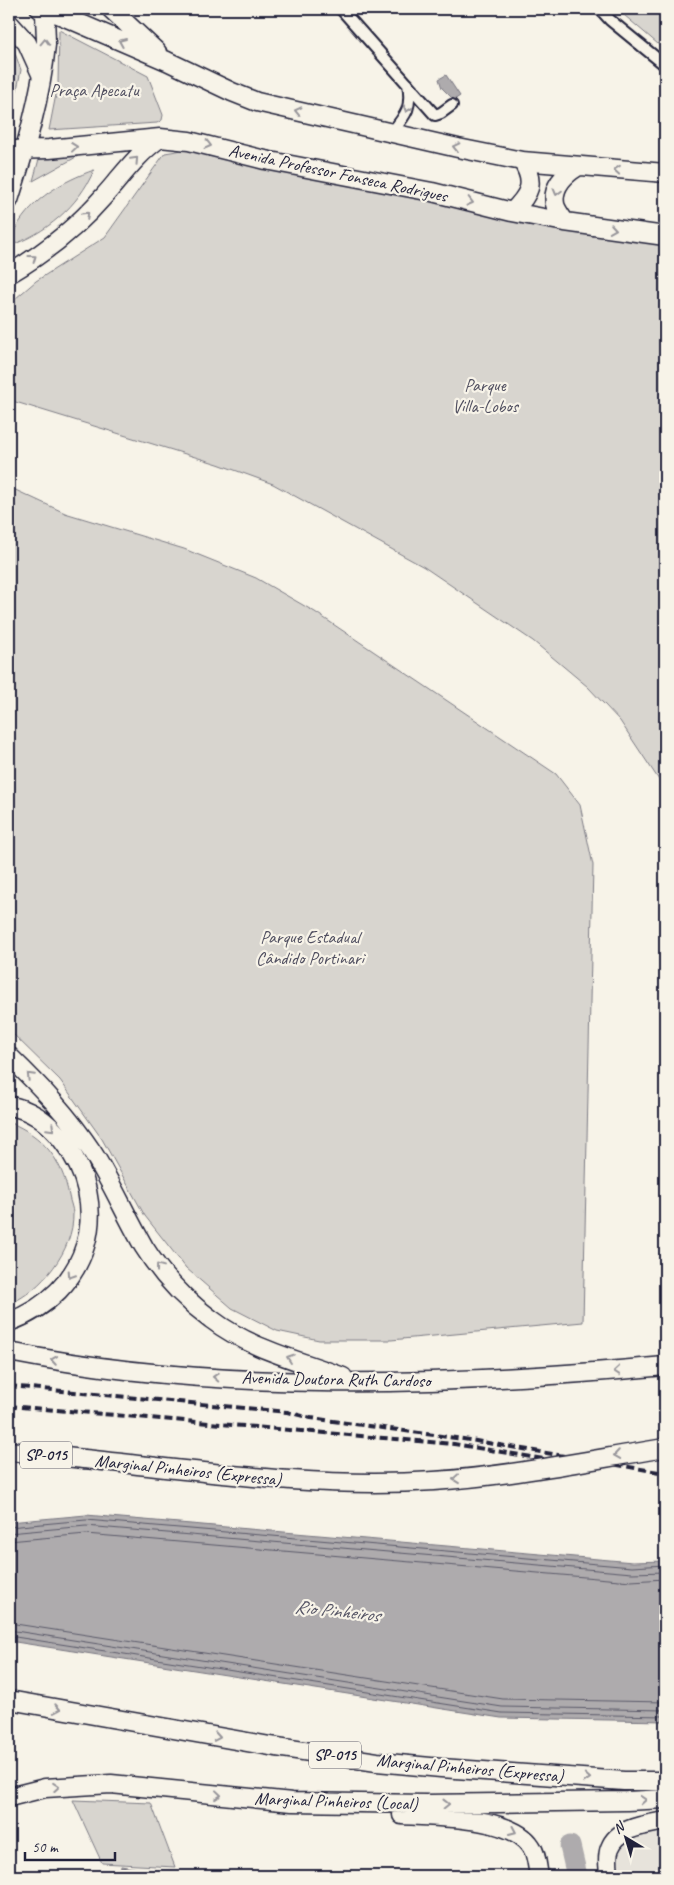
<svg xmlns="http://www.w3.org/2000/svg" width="674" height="1885" font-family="Caveat,sans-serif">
	<rect width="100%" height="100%" fill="#f7f3e8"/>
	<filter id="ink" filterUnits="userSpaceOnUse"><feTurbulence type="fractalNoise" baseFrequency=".02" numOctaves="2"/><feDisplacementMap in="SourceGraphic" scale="10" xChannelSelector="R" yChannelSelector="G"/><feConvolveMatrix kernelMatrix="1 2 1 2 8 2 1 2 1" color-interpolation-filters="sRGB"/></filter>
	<g filter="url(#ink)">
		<path fill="#e7e3db" d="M 665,1830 L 665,1876 L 620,1876 L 617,1858 L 622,1846 L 633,1835 Z"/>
		<path fill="#d8d5cf" stroke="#7d7c85" d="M 617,9 L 665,14 L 665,50 Z
			M 59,30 L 148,76 L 163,115 L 162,120 L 157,123 L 49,130 L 58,84 Z
			M 9,45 L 13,48 L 21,70 L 9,129 Z
			M 194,148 L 665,243 L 665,789 L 620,721 L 588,687 L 533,641 L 424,567 L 273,484 L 218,464 L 9,400 L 9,304 L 36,281 L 105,237 L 165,153 Z
			M 78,156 L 33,181 L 39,159 Z
			M 94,170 C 79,206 45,234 9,246 C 9,239 13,234 16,228 C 33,198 63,181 94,170 Z
			M 9,487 L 65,513 L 184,549 L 256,578 L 315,612 L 556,774 L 580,805 L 593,865 L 583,1322 L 391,1340 L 319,1340 L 277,1331 L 232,1308 L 186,1268 L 145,1216 L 102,1139 L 60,1080 L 9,1030 Z
			M 9,1122 C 43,1136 62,1159 69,1196 C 70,1202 73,1208 73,1214 C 74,1250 41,1291 9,1304 Z
			M 73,1800 L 151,1803 L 175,1867 L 102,1863 Z"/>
		<path fill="#aeabad" stroke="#76747f" d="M 446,75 L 460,96 L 454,100 L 442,88 L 439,79 Z
			M 86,1515 L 633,1562 L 665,1561 L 665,1721 L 501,1718 L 9,1641 L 9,1522 Z
			M 121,1866 L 164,1873 L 164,1876 L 119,1876 Z"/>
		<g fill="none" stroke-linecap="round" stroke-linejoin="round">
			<path stroke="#5a5969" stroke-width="1" d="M 9,1527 L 86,1520 L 632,1567 L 665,1565
				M 9,1533 L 86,1526 L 632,1573 L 665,1572
				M 9,1541 L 86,1534 L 631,1581 L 665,1579
				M 9,1623 L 503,1699 L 665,1702
				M 9,1630 L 502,1707 L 665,1710
				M 9,1636 L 502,1713 L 665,1716"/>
			<path stroke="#aeabad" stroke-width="21" d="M 570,1846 L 577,1876"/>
			<defs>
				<path id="street" d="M 341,9 L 435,115 L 441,113 L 452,105
					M 600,9 L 610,20 L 665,65
					M 392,132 C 407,114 412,107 408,84"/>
				<path id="highway" d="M 40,9 L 58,14 L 167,61 L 232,92 L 257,102 L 458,148 L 522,161 L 665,173
					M 111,9 L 157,52
					M 9,23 L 27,43 L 41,74
					M 9,150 L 49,149 L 160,138 L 189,141 L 265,160 L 432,192 L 512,212 L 565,222 L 665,236
					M 9,200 C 25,150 41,98 46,45 C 46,34 45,22 45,10
					M 512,212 C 530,194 536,183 522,161
					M 565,222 C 562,217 556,210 555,204 C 552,187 564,175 577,167
					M 9,274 C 43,254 77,227 104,196 C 122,176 137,154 160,138
					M 9,1056 C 41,1087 68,1115 93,1153 C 112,1183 126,1216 144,1247 C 161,1274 185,1300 211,1319 C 250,1349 298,1360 343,1377
					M 9,1106 C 31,1109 48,1122 62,1140 C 115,1206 89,1293 9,1322
					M 9,1352 C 222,1394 449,1386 665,1366
					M 9,1451 L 84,1459
					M 9,1700 L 270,1746 L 377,1762 L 441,1768 L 624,1781 L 665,1781
					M 9,1797 L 45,1788 L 111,1784 L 292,1802 L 426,1804 L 627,1801 L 665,1799
					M 402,1815 C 434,1817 512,1816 531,1846 C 537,1854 537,1867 539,1876
					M 609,1876 C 609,1868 606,1857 610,1848 C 618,1827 646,1825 665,1821"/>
			</defs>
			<use href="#street" stroke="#22223b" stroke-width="14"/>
			<use href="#highway" stroke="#22223b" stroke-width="21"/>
			<use href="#street" stroke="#f7f3e8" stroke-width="10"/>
			<use href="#highway" stroke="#f7f3e8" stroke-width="18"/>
			<path stroke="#22223b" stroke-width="4" stroke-dasharray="8 4" stroke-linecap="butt" d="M 9,1386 L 287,1412 L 311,1418 L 470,1440 L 665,1473
				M 9,1406 L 454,1444 L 561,1462"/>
			<defs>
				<path id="highway-bridge" d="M 84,1459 C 200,1471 317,1489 434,1481 C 511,1476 589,1460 665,1448"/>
			</defs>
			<use href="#highway-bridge" stroke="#22223b" stroke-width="21" stroke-linecap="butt"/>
			<use href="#highway-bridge" stroke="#f7f3e8" stroke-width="18"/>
		</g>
		<defs><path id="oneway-chevron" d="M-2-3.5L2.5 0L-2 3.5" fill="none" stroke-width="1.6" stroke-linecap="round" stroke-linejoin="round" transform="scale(1.25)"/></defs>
		<g stroke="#97959a">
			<use href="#oneway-chevron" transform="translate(45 42) rotate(-88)"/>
			<use href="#oneway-chevron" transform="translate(122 42) rotate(-157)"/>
			<use href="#oneway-chevron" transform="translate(407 109) rotate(110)"/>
			<use href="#oneway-chevron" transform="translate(298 111) rotate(-167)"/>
			<use href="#oneway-chevron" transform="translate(208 145) rotate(14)"/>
			<use href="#oneway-chevron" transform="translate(74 147) rotate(-6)"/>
			<use href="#oneway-chevron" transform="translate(456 147) rotate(-167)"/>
			<use href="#oneway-chevron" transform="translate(135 160) rotate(-47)"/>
			<use href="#oneway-chevron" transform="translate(617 170) rotate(-175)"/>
			<use href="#oneway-chevron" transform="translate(557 192) rotate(105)"/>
			<use href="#oneway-chevron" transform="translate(470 202) rotate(14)"/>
			<use href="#oneway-chevron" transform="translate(86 215) rotate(-44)"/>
			<use href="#oneway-chevron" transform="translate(613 229) rotate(9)"/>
			<use href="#oneway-chevron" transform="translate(33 258) rotate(-36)"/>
			<use href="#oneway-chevron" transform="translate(30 1076) rotate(-135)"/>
			<use href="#oneway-chevron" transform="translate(51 1128) rotate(45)"/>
			<use href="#oneway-chevron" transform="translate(159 1267) rotate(-127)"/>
			<use href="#oneway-chevron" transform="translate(71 1275) rotate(123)"/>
			<use href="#oneway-chevron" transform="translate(290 1358) rotate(-161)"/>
			<use href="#oneway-chevron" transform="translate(54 1360) rotate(-171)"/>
			<use href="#oneway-chevron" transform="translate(617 1371) rotate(175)"/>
			<use href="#oneway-chevron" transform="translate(216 1377) rotate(-177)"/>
			<use href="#oneway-chevron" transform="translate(617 1455) rotate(171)"/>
			<use href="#oneway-chevron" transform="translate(456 1479) rotate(174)"/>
			<use href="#oneway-chevron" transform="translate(57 1709) rotate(10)"/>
			<use href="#oneway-chevron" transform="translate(217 1737) rotate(10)"/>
			<use href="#oneway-chevron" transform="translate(587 1778) rotate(4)"/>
			<use href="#oneway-chevron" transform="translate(56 1787) rotate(-5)"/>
			<use href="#oneway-chevron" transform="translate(218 1795) rotate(6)"/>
			<use href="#oneway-chevron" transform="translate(643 1800) rotate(-4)"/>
			<use href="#oneway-chevron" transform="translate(446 1804) rotate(-1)"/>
			<use href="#oneway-chevron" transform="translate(513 1831) rotate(24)"/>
		</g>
	</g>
	<g text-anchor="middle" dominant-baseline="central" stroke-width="4.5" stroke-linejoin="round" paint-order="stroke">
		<g fill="#f7f3e8" stroke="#62616f" stroke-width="1">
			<rect x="20" y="1441.5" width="52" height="27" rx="4"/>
			<rect x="309" y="1741.5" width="52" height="27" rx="4"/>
		</g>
		<g font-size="16" font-weight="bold" fill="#22223b">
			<text x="46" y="1455">SP-015</text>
			<text x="335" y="1755">SP-015</text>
		</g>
		<g font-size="18" fill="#504f60" stroke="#f7f3e8">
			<text x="94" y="90">Praça Apecatu</text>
			<text x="485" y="385">Parque<tspan x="485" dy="21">Villa-Lobos</tspan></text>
			<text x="310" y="937">Parque Estadual<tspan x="310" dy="21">Cândido Portinari</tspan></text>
		</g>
		<g font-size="18" fill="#22223b" stroke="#f7f3e8">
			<text transform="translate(338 173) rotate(12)">Avenida Professor Fonseca Rodrigues</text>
			<text transform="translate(336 1379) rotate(1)">Avenida Doutora Ruth Cardoso</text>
			<text transform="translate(188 1470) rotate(6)">Marginal Pinheiros (Expressa)</text>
			<text transform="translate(470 1768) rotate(5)">Marginal Pinheiros (Expressa)</text>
			<text transform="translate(336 1801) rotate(2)">Marginal Pinheiros (Local)</text>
		</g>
		<g font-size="19" font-style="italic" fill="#535263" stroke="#f7f3e8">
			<text transform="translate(337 1611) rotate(6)">Rio Pinheiros</text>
		</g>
	</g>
	<rect width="674" height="1885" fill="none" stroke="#f7f3e8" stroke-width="30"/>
	<rect x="15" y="15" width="644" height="1855" fill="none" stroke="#22223b" stroke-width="2" filter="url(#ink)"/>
	<g transform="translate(626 1838) rotate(322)" stroke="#f7f3e8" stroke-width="4" paint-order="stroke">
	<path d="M0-4L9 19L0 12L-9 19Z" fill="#22223b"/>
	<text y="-8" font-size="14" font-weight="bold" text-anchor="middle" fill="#22223b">N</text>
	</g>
	<path d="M25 1852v8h90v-8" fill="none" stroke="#22223b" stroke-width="2.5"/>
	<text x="32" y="1852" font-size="15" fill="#22223b" stroke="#f7f3e8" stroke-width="4" paint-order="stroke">50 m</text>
</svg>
